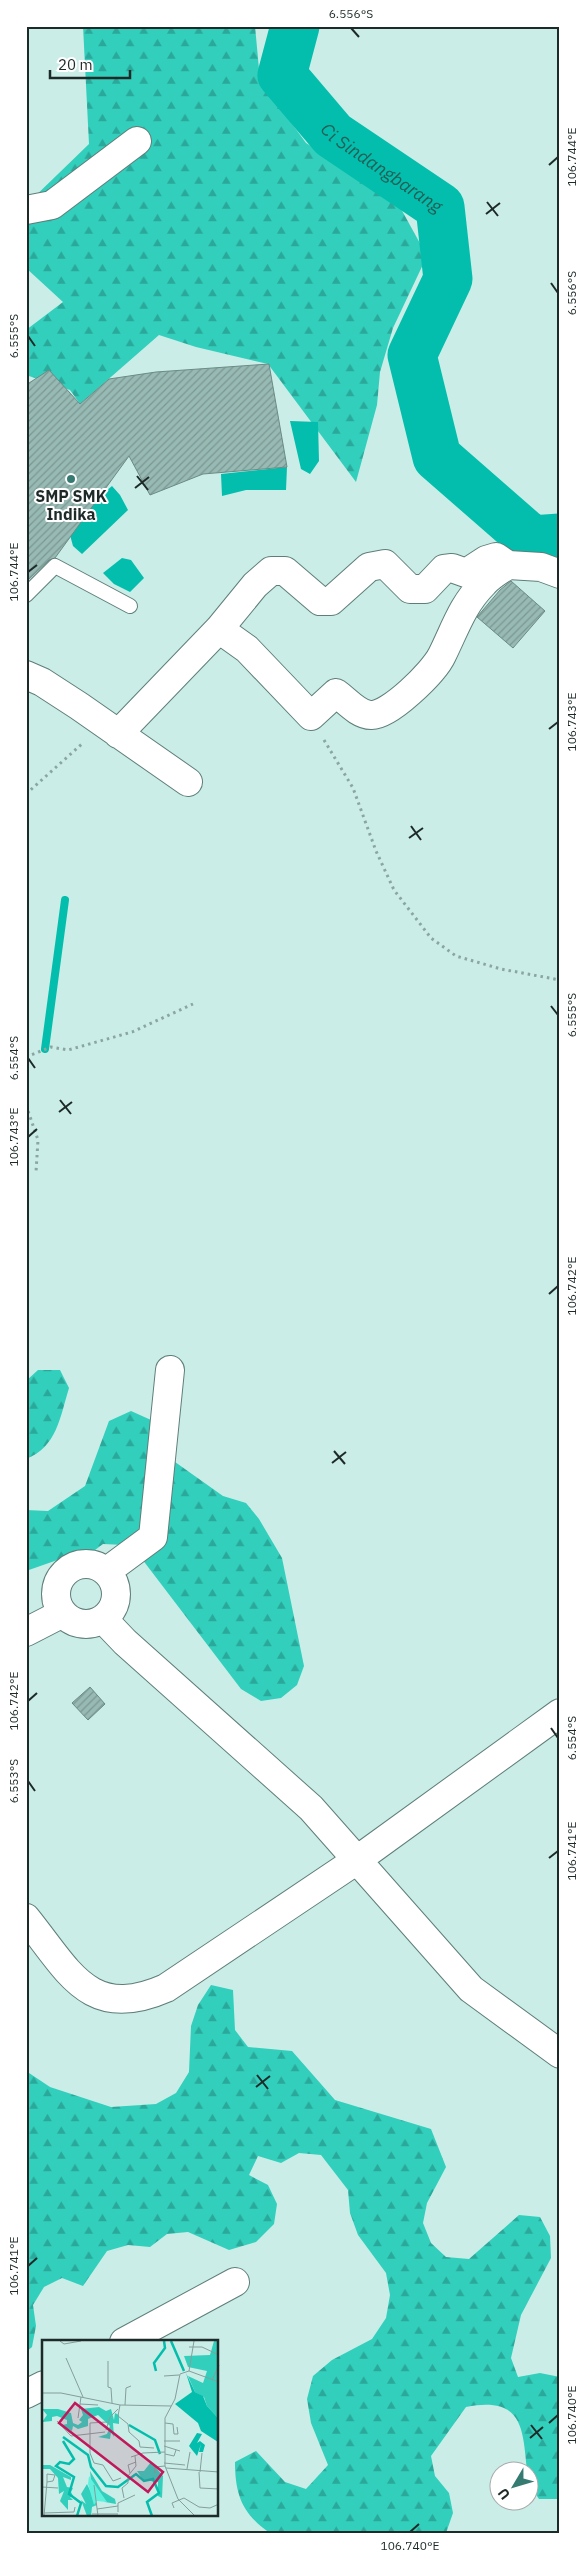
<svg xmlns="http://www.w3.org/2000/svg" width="586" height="2559" font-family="'IBM Plex Sans',sans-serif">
	<defs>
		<pattern id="forest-firs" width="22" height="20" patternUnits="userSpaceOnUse" patternTransform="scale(1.25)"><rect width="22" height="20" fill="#32cfbd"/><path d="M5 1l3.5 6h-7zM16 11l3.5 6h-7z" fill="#2aa89a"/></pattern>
		<pattern id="building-hatch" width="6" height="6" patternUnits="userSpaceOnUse" patternTransform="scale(1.25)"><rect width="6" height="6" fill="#98bab4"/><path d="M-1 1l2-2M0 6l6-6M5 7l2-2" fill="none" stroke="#7b9792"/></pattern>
	</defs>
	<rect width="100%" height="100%" fill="#caede7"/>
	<path fill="url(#forest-firs)" d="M 83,26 L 255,26 L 260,80 L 306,143 L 395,198 L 427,256 L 393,328 L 380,372 L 377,405 L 356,482 L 268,364 L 196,347 L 159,335 L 80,404 L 70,390 L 26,375 L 26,330 L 63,302 L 26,268 L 26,205 L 89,144 Z
		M 38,1370 L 60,1370 L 69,1388 C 60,1417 57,1447 26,1459 L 26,1381 Z
		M 131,1411 L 151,1420 L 168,1457 L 223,1496 L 246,1503 L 259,1519 L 282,1558 L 304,1666 L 297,1685 L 281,1698 L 261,1701 L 241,1689 L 142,1559 L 124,1545 L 103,1544 L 87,1556 L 66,1557 L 26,1571 L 26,1510 L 48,1511 L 85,1486 L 109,1421 Z
		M 211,1985 L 233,1990 L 235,2030 L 248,2047 L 292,2051 L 335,2100 L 431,2129 L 446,2167 L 427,2203 L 423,2223 L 431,2243 L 446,2257 L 469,2259 L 519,2215 L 540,2217 L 550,2236 L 551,2258 L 521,2315 L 511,2358 L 518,2377 L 540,2373 L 560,2377 L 560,2499 L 539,2499 C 535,2493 530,2485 528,2478 C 522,2435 528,2395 466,2407 L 431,2456 L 435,2476 L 449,2493 L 453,2513 L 446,2533 L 270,2533 C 242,2514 235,2494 235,2462 L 256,2451 L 285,2482 L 306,2489 L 328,2465 L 311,2423 L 307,2399 L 313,2376 L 332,2360 L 372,2339 L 386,2318 L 390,2295 L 386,2273 L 358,2235 L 350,2213 L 348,2190 L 321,2155 L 299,2153 L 281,2163 L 258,2156 L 249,2175 L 268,2185 L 277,2204 L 274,2224 L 256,2242 L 229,2250 L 188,2232 L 167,2234 L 150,2247 L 128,2245 L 107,2251 L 83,2286 L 62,2278 L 44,2287 L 33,2305 L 36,2326 L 32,2347 L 26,2352 L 26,2071 L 50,2087 L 111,2107 L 156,2104 L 176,2093 L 189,2072 L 191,2026 L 198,2005 Z"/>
	<path fill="#03beac" d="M 290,421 L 318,422 L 319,461 L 310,474 L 301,469 Z
		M 287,467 L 286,490 L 246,490 L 222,496 L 221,474 Z
		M 112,486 L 120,495 L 128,510 L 82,554 L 73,546 L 67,524 Z
		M 122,558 L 131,560 L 144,578 L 130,592 L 114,584 L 103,573 Z"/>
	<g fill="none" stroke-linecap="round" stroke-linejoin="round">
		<path stroke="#03beac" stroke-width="8" d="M 45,1049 L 65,900"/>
		<path stroke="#03beac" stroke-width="49" id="s1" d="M 295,26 L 282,75 L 333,135 L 440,207 L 448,279 L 412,355 L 437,457 L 532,540 L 560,538"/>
	</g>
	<path fill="url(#building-hatch)" stroke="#6b8b85" d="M 269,364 L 287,467 L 203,474 L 150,495 L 129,456 L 55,558 L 49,560 L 26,582 L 26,385 L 49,370 L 80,404 L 109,379 L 156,372 Z
		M 511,581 L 545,611 L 513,648 L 477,617 L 500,590 Z
		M 90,1687 L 105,1704 L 88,1720 L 72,1703 Z"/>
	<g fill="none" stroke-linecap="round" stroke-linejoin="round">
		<defs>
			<path id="service" d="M 26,595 L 55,566 L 130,606"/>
			<path id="minor" d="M 26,210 L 52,205 L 137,141
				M 219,629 L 247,649 L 311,716 L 336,693 C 346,700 358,715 371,715 C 388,717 434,672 442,655 C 455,629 462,605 484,583 C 490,576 500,570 508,565
				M 26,675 L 42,682 L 79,706 L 188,782
				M 118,734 L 219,629 L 255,585 L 271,571 L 285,571 L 320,601 L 331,601 L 369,567 L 385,564 L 410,589 L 425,589 L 444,569 L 452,568 L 466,573 L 486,560 L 496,557 L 508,565 L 541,567 L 560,574
				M56 1594a30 30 0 1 1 60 0a30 30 0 1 1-60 0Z
				M 107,1571 L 153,1537 L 170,1370
				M 104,1620 L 125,1642 L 311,1808 L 471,1989 L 560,2054
				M 26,1632 L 61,1614
				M 26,1918 C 69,1971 89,2022 166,1988 L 357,1860 L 560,1713
				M 124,2342 L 235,2282
				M 26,2394 L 44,2385"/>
		</defs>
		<use href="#service" stroke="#5f7e79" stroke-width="16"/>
		<use href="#minor" stroke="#5f7e79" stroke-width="30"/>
		<path stroke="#8ba6a2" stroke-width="3" stroke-dasharray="2.5 4" stroke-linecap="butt" d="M 324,740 L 353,788 L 376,851 L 394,890 L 431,938 L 456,956 L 501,969 L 560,980
			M 26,794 L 83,743
			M 26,1057 L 51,1047 L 68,1050 L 132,1032 L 193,1004
			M 26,1105 L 38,1140 L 36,1172"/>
		<use href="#service" stroke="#fff" stroke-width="14"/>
		<use href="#minor" stroke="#fff" stroke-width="28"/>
	</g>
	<path fill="none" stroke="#1d2a28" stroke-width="2" d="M 351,28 L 359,37M 549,165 L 558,157M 487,202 L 498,216M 486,214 L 500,203M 551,283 L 558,293M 28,336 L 35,346M 137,476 L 148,490M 135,488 L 149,477M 28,572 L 37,565M 549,729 L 558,722M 411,826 L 421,840M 409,838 L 423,828M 551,1006 L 558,1015M 28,1058 L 35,1068M 60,1100 L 71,1114M 59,1112 L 72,1102M 28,1137 L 37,1129M 549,1294 L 558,1286M 334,1451 L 345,1464M 332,1463 L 346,1452M 28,1701 L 37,1693M 551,1728 L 558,1738M 28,1781 L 35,1791M 549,1858 L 558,1851M 257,2075 L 268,2089M 256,2087 L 270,2076M 28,2266 L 37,2258M 549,2423 L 558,2415M 531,2425 L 542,2439M 530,2438 L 543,2427M 410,2532 L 419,2524"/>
	<circle fill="#357b72" stroke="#fff" stroke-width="2" cx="71" cy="479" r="5"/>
	<g text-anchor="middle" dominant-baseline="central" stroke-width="4" stroke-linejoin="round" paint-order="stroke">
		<g font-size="16" font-weight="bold" fill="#1d2a28" stroke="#fff">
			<text x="71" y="496">SMP SMK<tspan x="71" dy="18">Indika</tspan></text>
		</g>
		<g font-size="18" font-style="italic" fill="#235f57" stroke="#fff">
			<text stroke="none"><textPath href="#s1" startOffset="188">Ci Sindangbarang</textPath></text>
		</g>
	</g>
	<g transform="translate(42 2340)">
		<rect width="176" height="176" fill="#caede7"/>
		<path d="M 172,1 L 176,1 L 176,78 L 165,66 L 162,57 L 153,52 L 146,36 L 161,43 L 165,31 L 146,27 L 142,16 L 168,15 ZM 57,67 L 64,71 L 69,69 L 72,80 L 73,73 L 77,75 L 77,84 L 71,83 L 72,97 L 69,92 L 68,99 L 56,97 L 65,94 L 68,86 L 56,75 L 46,79 L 46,86 L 36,89 L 31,86 L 30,91 L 20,85 L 25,84 L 25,80 L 15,76 L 10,77 L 10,81 L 0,82 L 5,75 L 0,69 L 16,69 L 29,73 L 31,83 L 36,85 L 40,82 L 37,80 L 41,75 L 39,69 ZM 109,122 L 121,136 L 120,158 L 116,156 L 116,142 L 101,140 L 95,131 L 102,131 ZM 0,125 L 8,125 L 29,137 L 29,140 L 21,137 L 25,147 L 31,148 L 29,152 L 31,156 L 28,157 L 31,160 L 26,160 L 26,170 L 18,161 L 22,151 L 17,154 L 16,138 L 8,129 L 0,129 ZM 48,131 L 60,151 L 73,159 L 74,164 L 63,162 L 49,141 ZM 45,144 L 55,165 L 50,167 L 49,176 L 45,176 L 39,160 L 44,164 L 39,154 Z" fill="#32cfbd"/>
		<path d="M 47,136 L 65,162 L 55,161 L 52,165 L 46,144 Z" fill="#60f0de"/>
		<path d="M 144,33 L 153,52 L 161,56 L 165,66 L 176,78 L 176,102 L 159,91 L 156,83 L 133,64 L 150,52 ZM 155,93 L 160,94 L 155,103 L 158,101 L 163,105 L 161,112 L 157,112 L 159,104 L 155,116 L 147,106 Z" fill="#03beac"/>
		<path fill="none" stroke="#03beac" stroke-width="2.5" d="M 129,1 L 142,31M 114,31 L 112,23 L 123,8 L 122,1M 87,85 L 113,100 L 118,114M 21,97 L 46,115 L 49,127 L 64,146 L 76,147 L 94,134 L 102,141 L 111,139 L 117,153 L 105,162 L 110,176M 21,101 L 32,119 L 27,124 L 18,122 L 14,126 L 32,137 L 27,154 L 39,163 L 35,176"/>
		<path fill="none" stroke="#859f9b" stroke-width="1" d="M 18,1 L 22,4 L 39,1M 147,7 L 160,7 L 177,15M 24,18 L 41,57M 66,21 L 66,47 L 69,48 L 70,63M 147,31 L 152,1M 122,36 L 137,35M 170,40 L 177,25M 0,53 L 19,53 L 78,65 L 129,66M 38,64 L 56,65M 78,65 L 76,76 L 86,84 L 87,92 L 97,101 L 98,107 L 112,108M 83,65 L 84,48 L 89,46M 36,78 L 39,57M 15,81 L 29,96 L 63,92M 65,82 L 48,83 L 48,113 L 52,123 L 61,125 L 71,141 L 79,138M 123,83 L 131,84 L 132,94 L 136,94 L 135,87M 64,90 L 68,77 L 76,69M 122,101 L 138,101M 122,106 L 138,111M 123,114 L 132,116 L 134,110M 89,117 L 101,113 L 123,112M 122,123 L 143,125M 124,128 L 177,132M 145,129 L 148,112M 157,132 L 158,148 L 177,149M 158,132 L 160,113M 88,133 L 86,125 L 94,122M 113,133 L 113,127 L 123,126M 5,142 L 5,134 L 13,135M 52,145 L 56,176M 0,147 L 16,148M 82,158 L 80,148 L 86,143 L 86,136 L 94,126 L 93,116M 132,168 L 130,163 L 142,158 L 157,167 L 168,168 L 177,164M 55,169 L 76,166M 76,172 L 76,163 L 93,155M 2,173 L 32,172 L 33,167M 50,174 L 76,174M 2,176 L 5,142 L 11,141 L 13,135M 153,176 L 136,159 L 123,126 L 123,78 L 133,59 L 138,34 L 147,31 L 177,42"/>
		<path fill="#c2185b" fill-opacity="0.15" stroke="#c2185b" stroke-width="2.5" d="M 33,63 L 121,132 L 106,152 L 17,83 Z"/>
		<rect width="176" height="176" fill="none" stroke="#1d2a28" stroke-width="2.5"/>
	</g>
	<rect width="586" height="2559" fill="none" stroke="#ffffff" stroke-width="55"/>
	<g transform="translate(514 2486) rotate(232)"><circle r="24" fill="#ffffff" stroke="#a5aaa9"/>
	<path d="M0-4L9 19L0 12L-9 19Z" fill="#357b72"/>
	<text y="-8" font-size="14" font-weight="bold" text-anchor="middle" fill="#1d2a28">U</text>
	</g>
	<path d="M50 70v8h80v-8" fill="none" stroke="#1d2a28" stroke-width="2.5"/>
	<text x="58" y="70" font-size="15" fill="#1d2a28" stroke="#ffffff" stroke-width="4" paint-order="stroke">20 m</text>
	<rect x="28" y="28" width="530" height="2504" fill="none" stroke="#1d2a28" stroke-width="2"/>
	<g font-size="12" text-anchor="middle" fill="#1d2a28">
		<text x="351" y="18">6.556°S</text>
		<text transform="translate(572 157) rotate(-90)" y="4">106.744°E</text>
		<text transform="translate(572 293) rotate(-90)" y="4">6.556°S</text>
		<text transform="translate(14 336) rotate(-90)" y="4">6.555°S</text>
		<text transform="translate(14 572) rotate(-90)" y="4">106.744°E</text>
		<text transform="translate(572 722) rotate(-90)" y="4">106.743°E</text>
		<text transform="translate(572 1015) rotate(-90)" y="4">6.555°S</text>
		<text transform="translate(14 1058) rotate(-90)" y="4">6.554°S</text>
		<text transform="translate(14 1137) rotate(-90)" y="4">106.743°E</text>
		<text transform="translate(572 1286) rotate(-90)" y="4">106.742°E</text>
		<text transform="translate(14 1701) rotate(-90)" y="4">106.742°E</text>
		<text transform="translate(572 1738) rotate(-90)" y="4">6.554°S</text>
		<text transform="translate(14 1781) rotate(-90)" y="4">6.553°S</text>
		<text transform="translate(572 1851) rotate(-90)" y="4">106.741°E</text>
		<text transform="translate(14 2266) rotate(-90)" y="4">106.741°E</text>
		<text transform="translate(572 2415) rotate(-90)" y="4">106.740°E</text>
		<text x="410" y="2550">106.740°E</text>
	</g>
</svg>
